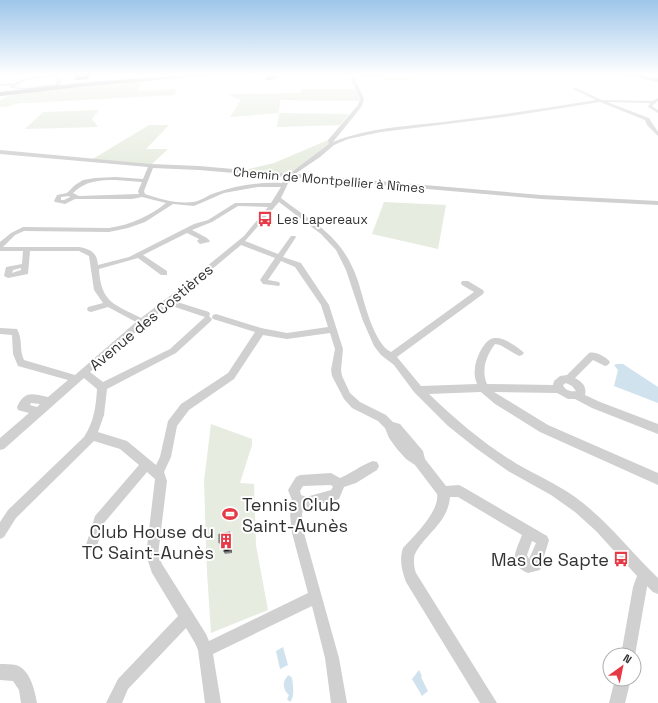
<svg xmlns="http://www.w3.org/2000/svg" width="658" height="703" font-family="'Space Grotesk',sans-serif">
	<rect width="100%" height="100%" fill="#fff"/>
	<path fill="#e6ecdf" d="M 353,75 L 406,75 L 409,80 L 384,81 L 380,77 L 354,77 Z
		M 130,81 L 143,81 L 138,91 L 176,89 L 175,95 L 27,103 C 16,101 10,108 0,107 L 0,100 L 10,95 Z
		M 302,89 L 355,89 L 360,101 L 280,100 L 279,113 L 349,114 L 340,125 L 277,127 L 279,113 L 230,117 L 240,101 L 240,100 L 228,94 L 300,93 Z
		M 99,110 L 92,119 L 98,127 L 25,129 L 43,112 Z
		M 149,125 L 169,125 L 146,149 L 168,149 L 151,165 L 91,160 Z
		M 328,140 L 330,144 L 317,156 L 287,174 L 240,171 L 274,163 Z
		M 384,202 L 446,205 L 438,249 L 372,234 Z
		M 211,424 L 252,439 L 252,445 L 240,483 L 254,484 L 256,545 L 268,610 L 211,633 L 207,572 L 204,481 Z"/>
	<path fill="#cfe2ee" d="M 617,364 L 623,364 L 658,387 L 658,403 L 614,386 L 618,370 L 614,365 Z
		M 283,647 L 288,665 L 280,669 L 276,651 Z
		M 419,670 L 422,676 L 421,677 L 428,691 L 422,696 L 412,679 Z
		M 289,675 L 292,678 C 293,685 295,697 290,702 L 287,699 L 289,695 C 282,689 282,680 289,675 Z"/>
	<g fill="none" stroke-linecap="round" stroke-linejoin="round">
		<path fill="#d0d0d0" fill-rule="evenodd" d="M 54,75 L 61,77 L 61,83 L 58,86 L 26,90 L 10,88 L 11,86 L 0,86 L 0,84 L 15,83 L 27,77 ZM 51,77 L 57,78 L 56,84 L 26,88 L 14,87 L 28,79 Z
			M 349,75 L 353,75 L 364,99 L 362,106 L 333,142 C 370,127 412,126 451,121 C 499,115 548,108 596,100 L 573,89 L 574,87 L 602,100 L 652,101 L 658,98 L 658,101 L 652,106 L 658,110 L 658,113 L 648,107 L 650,103 L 607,102 L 649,118 L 658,132 L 658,136 L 647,125 L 645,120 L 600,102 L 504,117 L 381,132 L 348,139 L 334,145 L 320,157 L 295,174 L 541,195 L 658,201 L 658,205 L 541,199 L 291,177 L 281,198 C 317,226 342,235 358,281 C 364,300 373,343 391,352 L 474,292 L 462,285 L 461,283 L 462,281 L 468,281 L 483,290 L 484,292 L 483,294 L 397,357 L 421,386 L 477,384 C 475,379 474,374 475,369 C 475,360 484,339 494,338 C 504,337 514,345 522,351 L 524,353 L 522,355 L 519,356 L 500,345 L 495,344 C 486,356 481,370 487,384 L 553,385 L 554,381 L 560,376 L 567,375 L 589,353 C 595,351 606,357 610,362 L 608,365 L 605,366 L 593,360 L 575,378 C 582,382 587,386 585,395 L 600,402 L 658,424 L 658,434 L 592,408 L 575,399 L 568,399 L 557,393 L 494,392 L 548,425 L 658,473 L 658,485 L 540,432 L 495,404 L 481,392 L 429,394 C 456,420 484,444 517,464 C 536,475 557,484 575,497 C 607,520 630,551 658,578 L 658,594 L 653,592 L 647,586 L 647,587 L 635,655 L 634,658 L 634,655 L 621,655 L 633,587 L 637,576 L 596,531 L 575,512 L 551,495 L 508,471 L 477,449 L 448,426 L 414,392 L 394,365 L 381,355 L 374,346 L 363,321 L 346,270 L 336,250 L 321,234 L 279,202 L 245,241 L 278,254 L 291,236 L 295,236 L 296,237 L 283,257 L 301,263 L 329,305 L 343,349 L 341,370 L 342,376 L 350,393 L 360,402 L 386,415 L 393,422 L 400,424 L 423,451 L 425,459 L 446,486 L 459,485 L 463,487 L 547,536 L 549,540 L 540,570 L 528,573 C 507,564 516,551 522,535 L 458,497 L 450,497 C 448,523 425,534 415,554 C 413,559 414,568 416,573 L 497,703 L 480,703 L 406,582 C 402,571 399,560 403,548 C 414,536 440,511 437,494 L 415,465 L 406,459 L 397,449 L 389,438 L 385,428 L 378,421 L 352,408 L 344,399 L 332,376 L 331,370 L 335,349 L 330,333 L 287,339 L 263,335 L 234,379 L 189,410 L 177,426 L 171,457 L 164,472 L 167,481 L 158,555 L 162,564 L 206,634 L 209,641 L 308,593 L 292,533 L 290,515 L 293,503 L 288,490 L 296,477 L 300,475 L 331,473 L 340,478 C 352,473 361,465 373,461 L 377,462 L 379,466 L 377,470 L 356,483 L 344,487 L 339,499 L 303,509 L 302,515 L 304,533 L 339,658 L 347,703 L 331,703 L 325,658 L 312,606 L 213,654 L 221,703 L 205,703 L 198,650 L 195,643 L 186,628 L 128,689 L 122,703 L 106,703 L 118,679 L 178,616 L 152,573 L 146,555 L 155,479 L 147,472 L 104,523 L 96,549 L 92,551 L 88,549 L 86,545 L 95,516 L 139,465 L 120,449 L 94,441 L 16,518 L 4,537 L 0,539 L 0,522 L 8,510 L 84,437 C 94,422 96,406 97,389 L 84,378 L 4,449 L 0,450 L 0,438 L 29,413 L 18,410 L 17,407 C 25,390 32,394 48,397 L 68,380 L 18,366 L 13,354 L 12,335 L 0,334 L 0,328 L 17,329 C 23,339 19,350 24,360 L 75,375 L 136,322 L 108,307 L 91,312 L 88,311 L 87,309 L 88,307 L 103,303 L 94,290 L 89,256 L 79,251 L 30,251 L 28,274 L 8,278 L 4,276 L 6,267 L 22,264 L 23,251 L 0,251 L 0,242 L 11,233 L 23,227 L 109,228 C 130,225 150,216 166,203 L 142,197 L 132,199 L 75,199 L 65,204 L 55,202 L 54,201 L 57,195 L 67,193 L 75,185 L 83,180 L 95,178 L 116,177 L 143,179 L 148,167 L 0,154 L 0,150 L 151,164 L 199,166 L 289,174 L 329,144 L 328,140 L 358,105 L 360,99 ZM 153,168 L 199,170 L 285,177 L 282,183 C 260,182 237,185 215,193 C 208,195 201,201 193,202 C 177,204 159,199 145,194 L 144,191 ZM 116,180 L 142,182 L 138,191 L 139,194 L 79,196 L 73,193 C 85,181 99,180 116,180 ZM 258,187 L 281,187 L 271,203 L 235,203 L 208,220 L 194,224 L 129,257 L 98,265 C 97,252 90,249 79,247 L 3,247 L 15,235 L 24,231 L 109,232 L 128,228 L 145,222 L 173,204 L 194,206 L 224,193 ZM 69,196 L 70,197 L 64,200 L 61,200 L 61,197 ZM 238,206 L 268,207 L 244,236 L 179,289 L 141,318 C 114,304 101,303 99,269 L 138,258 L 161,275 L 167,275 L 167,271 L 143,255 L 187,233 L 199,239 L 197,241 L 200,244 L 209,242 L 210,241 L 207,238 L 192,230 L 212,222 ZM 241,245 L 275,258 L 260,280 L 263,284 L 279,286 L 280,284 L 279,282 L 268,280 L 281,261 L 295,267 L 321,305 L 328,327 L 287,333 L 261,328 L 216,314 L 213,315 L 212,317 L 213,319 L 255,332 L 228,373 L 181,404 L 168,421 L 160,457 L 156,465 L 127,441 L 98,432 L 104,415 L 107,389 L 176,353 L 211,321 L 212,319 L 209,316 L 210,314 L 209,312 L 174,301 ZM 21,268 L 21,270 L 12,273 L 13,270 ZM 169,305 L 205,317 L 170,349 L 103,382 L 90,372 L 145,324 ZM 566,383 L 572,386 L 576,391 C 570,392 565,390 563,385 ZM 31,403 L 40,404 L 37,407 L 30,405 ZM 331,485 L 333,487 L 331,490 L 306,497 L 301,495 L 300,491 L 303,486 ZM 532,541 L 536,543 L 529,559 L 527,555 Z
			M 0,664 C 5,664 11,664 16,665 C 30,669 35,691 37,703 L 21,703 L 19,690 L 13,681 L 0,680 Z
			M 615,679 L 631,679 L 625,703 L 609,703 Z"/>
		<path fill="#ababab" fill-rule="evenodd" d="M 188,75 L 213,75 L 89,86 L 0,96 L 0,92 L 89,82 Z
			M 626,75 L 638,75 L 658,78 L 658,82 Z"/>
	</g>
	<path fill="#8c8c8c" d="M 265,75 L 276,75 L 276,79 L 266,80 Z
		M 230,532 L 231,535 L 232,553 L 225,554 L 224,552 L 224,545 L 220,545 L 219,543 Z"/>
	<path fill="#5f5f5f" d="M 74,75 L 89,75 L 89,79 L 76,80 Z
		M 230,532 L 231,535 L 232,553 L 230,551 Z"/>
	<path fill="#1a1a1a" stroke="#5f5f5f" d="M 230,532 L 230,551 L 224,552 L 224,542 L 219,543 L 219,534 Z"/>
	<linearGradient id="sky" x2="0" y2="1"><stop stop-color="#9ec6ea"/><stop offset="0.43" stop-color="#fff"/><stop offset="1" stop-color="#fff" stop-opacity="0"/></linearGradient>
	<rect width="658" height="174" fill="url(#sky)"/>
	<defs>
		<symbol id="bus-bare" viewBox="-9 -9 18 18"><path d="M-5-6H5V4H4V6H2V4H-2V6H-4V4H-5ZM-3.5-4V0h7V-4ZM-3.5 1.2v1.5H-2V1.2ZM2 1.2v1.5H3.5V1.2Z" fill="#e63946" stroke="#fff" stroke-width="2.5" paint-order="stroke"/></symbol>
		<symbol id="stadium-bare" viewBox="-9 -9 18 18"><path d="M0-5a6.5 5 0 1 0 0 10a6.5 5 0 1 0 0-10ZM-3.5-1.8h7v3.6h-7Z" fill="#e63946" stroke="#fff" stroke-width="2.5" paint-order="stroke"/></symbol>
		<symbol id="building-bare" viewBox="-9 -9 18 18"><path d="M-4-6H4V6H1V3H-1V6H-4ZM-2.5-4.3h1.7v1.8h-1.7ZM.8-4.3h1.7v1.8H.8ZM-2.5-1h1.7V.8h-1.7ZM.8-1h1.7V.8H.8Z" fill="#e63946" stroke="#fff" stroke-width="2.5" paint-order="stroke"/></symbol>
	</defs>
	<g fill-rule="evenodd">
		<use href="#bus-bare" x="254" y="208" width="22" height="22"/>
		<use href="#stadium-bare" x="219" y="503" width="22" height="22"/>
		<use href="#building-bare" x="215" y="530" width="22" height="22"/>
		<use href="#bus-bare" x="610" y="548" width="22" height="22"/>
	</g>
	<g text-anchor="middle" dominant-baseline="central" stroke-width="4" stroke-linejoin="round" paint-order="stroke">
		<g font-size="13" fill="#333" stroke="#fff">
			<text transform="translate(329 180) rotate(5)">Chemin de Montpellier à Nîmes</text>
		</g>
		<g font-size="13" fill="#333" stroke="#fff" text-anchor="start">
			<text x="277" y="219">Les Lapereaux</text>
		</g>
		<g font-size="15" fill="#333" stroke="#fff">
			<text transform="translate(151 317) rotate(-40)">Avenue des Costières</text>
		</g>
		<g font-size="18" fill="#333" stroke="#fff" text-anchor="end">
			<text x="242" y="504" text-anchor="start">Tennis Club<tspan x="242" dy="21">Saint-Aunès</tspan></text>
			<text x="214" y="531">Club House du<tspan x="214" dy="21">TC Saint-Aunès</tspan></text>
			<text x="609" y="559">Mas de Sapte</text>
		</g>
	</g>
	<g transform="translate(622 667) rotate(33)"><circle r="19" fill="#ffffff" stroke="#adadad"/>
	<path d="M0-3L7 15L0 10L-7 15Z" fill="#e63946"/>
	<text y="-6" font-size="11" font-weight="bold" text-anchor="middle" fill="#333333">N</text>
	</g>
</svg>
